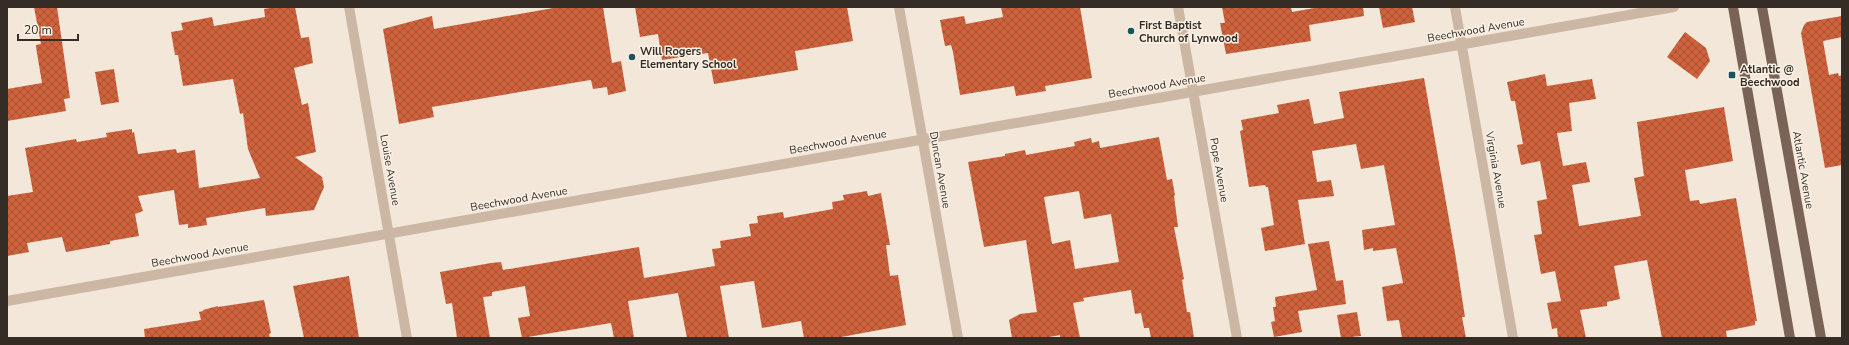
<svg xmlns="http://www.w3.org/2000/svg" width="1849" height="345" font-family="'Nunito Sans',sans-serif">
	<defs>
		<pattern id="building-cross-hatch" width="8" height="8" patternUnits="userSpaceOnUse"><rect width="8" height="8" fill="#cd623d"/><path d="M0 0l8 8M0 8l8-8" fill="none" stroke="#a75133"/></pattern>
	</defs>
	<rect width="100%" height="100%" fill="#f3e7d9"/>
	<path fill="url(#building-cross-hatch)" fill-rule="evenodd" d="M 34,7 L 57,7 L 70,98 L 64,99 L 66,111 L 7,121 L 7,89 L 42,83 L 36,47 L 36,45 L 41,44 Z
		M 275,7 L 295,7 L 301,38 L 309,37 L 313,63 L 294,68 L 302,105 L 308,103 L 316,152 L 295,157 L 322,177 L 324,187 L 314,210 L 266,216 L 265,208 L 206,218 L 207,225 L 188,228 L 188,224 L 179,225 L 174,190 L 138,196 L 143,211 L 135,214 L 139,236 L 110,241 L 110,244 L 66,252 L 62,237 L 27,243 L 29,252 L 7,256 L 7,196 L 33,192 L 25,148 L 76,139 L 77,142 L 107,137 L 106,133 L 132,129 L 132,133 L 134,132 L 138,154 L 176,149 L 177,153 L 195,150 L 199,188 L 260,178 L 248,149 L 243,113 L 240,114 L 233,79 L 183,86 L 178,55 L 175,55 L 171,32 L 183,30 L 181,23 L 212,17 L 214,26 L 265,17 L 264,9 Z
		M 559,7 L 603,7 L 612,63 L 621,61 L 626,91 L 608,95 L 607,87 L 593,89 L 591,80 L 584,81 L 432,107 L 434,117 L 399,124 L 383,29 L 432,16 L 434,29 Z
		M 635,7 L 847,7 L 853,41 L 795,51 L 798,70 L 714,84 L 708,53 L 662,60 L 658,34 L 640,37 Z
		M 1001,7 L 1080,7 L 1092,78 L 1045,86 L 1046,91 L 1016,96 L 1014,86 L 960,95 L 953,52 L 951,45 L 945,46 L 940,20 L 964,16 L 966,24 L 1003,17 Z
		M 1222,7 L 1291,7 L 1292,12 L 1320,7 L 1363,7 L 1364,16 L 1309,25 L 1311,41 L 1226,54 L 1220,23 L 1225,23 Z
		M 1379,7 L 1412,7 L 1415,22 L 1383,28 Z
		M 1842,16 L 1842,37 L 1823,41 L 1829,75 L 1838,73 L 1839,76 L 1842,75 L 1842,165 L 1825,168 L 1801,33 L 1804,25 L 1807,22 Z
		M 1685,32 L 1706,48 L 1710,61 L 1697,79 L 1667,57 Z
		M 114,69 L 119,102 L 101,105 L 95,72 Z
		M 1545,74 L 1547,86 L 1592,79 L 1596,99 L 1569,103 L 1572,131 L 1557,133 L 1563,166 L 1586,162 L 1590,182 L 1572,185 L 1579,226 L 1641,216 L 1634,178 L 1644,176 L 1637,122 L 1724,107 L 1733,161 L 1685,170 L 1690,201 L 1699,200 L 1700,204 L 1736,198 L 1757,321 L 1755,321 L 1755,325 L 1726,331 L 1727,338 L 1662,338 L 1647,260 L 1614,266 L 1620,299 L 1607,302 L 1607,306 L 1580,310 L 1586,338 L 1558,338 L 1557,328 L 1552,329 L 1547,303 L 1561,301 L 1555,271 L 1541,274 L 1534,235 L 1542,234 L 1537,201 L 1547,199 L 1540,161 L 1521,165 L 1517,145 L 1523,144 L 1515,101 L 1511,101 L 1507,82 Z
		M 1424,78 L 1455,253 L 1465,317 L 1462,317 L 1466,338 L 1402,338 L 1399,320 L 1387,321 L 1382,287 L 1403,283 L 1396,248 L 1373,251 L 1373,248 L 1364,250 L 1362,230 L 1395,225 L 1384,165 L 1361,169 L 1356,144 L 1312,151 L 1317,182 L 1331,180 L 1334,196 L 1298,200 L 1305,244 L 1265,251 L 1261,228 L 1274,225 L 1268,187 L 1266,187 L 1265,185 L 1249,187 L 1240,131 L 1243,130 L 1241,120 L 1279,113 L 1277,105 L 1309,99 L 1314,124 L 1344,118 L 1339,92 Z
		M 1159,137 L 1167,180 L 1172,179 L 1175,195 L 1174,196 L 1178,227 L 1174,227 L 1184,279 L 1182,280 L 1187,312 L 1190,312 L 1194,338 L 1151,338 L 1149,328 L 1144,328 L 1141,313 L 1135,314 L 1131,290 L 1083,298 L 1084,301 L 1073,303 L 1080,338 L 1060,338 L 1060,335 L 1044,338 L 1012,338 L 1009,320 L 1020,314 L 1037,312 L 1026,240 L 984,247 L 968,162 L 1005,156 L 1005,154 L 1025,150 L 1026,155 L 1075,146 L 1074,142 L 1091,138 L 1092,143 L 1099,141 L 1100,148 ZM 1079,191 L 1084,219 L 1111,214 L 1119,262 L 1075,269 L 1070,240 L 1052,244 L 1044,197 Z
		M 867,191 L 868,196 L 881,193 L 890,245 L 886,245 L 890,276 L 898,275 L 906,325 L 836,338 L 804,338 L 801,321 L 762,328 L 754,281 L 720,286 L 729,338 L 687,338 L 678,293 L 628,301 L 634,338 L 614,338 L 611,323 L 522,338 L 518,318 L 530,316 L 525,286 L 492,292 L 492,296 L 483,297 L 490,338 L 457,338 L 452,303 L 446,304 L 440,272 L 491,263 L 501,262 L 503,270 L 639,247 L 644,278 L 715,266 L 712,249 L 721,248 L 720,241 L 751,236 L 749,224 L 758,223 L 757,216 L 783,212 L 784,218 L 833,209 L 832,202 L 844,200 L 843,195 Z
		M 1329,241 L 1336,281 L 1343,280 L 1346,304 L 1298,311 L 1302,332 L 1274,337 L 1271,322 L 1275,321 L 1273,307 L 1276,307 L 1275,297 L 1317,290 L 1308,244 Z
		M 349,276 L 359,338 L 304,338 L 293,286 Z
		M 264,300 L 271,333 L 269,334 L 270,338 L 145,338 L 144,329 L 201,320 L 199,312 L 203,311 L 203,310 L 218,306 L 218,307 Z
		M 1357,312 L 1361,336 L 1341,338 L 1337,315 Z"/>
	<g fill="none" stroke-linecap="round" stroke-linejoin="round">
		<path stroke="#cbb7a4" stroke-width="10" d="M 349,7 L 407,338
			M 899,7 L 958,338
			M 1178,7 L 1237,338
			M 1455,7 L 1513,338
			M 7,301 L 1674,7"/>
		<path stroke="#796356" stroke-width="10" d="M 1733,7 L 1790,338
			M 1762,7 L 1821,338"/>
	</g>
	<g fill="#1a545a" stroke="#faf1e5" stroke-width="1.5">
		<circle cx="1131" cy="31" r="4"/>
		<circle cx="632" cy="57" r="4"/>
		<rect x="1728" y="71" width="8" height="8" rx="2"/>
	</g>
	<g text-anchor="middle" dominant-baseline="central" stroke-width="3" stroke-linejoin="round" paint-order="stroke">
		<g font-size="11" font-weight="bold" fill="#362c26" stroke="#faf1e5" text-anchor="start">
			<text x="1139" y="25">First Baptist<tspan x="1139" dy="13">Church of Lynwood</tspan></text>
			<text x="640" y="51">Will Rogers<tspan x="640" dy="13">Elementary School</tspan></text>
			<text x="1740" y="69">Atlantic @<tspan x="1740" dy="13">Beechwood</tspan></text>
		</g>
		<g font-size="11" fill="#362c26" stroke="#faf1e5">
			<text transform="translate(1476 30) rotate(-10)">Beechwood Avenue</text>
			<text transform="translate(1157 86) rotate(-10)">Beechwood Avenue</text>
			<text transform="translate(838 142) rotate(-10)">Beechwood Avenue</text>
			<text transform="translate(390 170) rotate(80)">Louise Avenue</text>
			<text transform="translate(940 170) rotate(80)">Duncan Avenue</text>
			<text transform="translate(1219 170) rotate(80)">Pope Avenue</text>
			<text transform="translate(1496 170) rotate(80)">Virginia Avenue</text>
			<text transform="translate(1803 170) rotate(80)">Atlantic Avenue</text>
			<text transform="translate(519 199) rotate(-10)">Beechwood Avenue</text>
			<text transform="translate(200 255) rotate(-10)">Beechwood Avenue</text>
		</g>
	</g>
	<rect width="1849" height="345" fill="none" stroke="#362c26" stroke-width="16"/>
	<path d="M18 34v6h60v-6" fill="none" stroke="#362c26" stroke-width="2"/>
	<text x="24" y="34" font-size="12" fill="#362c26" stroke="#faf1e5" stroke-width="3" paint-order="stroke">20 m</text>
</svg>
